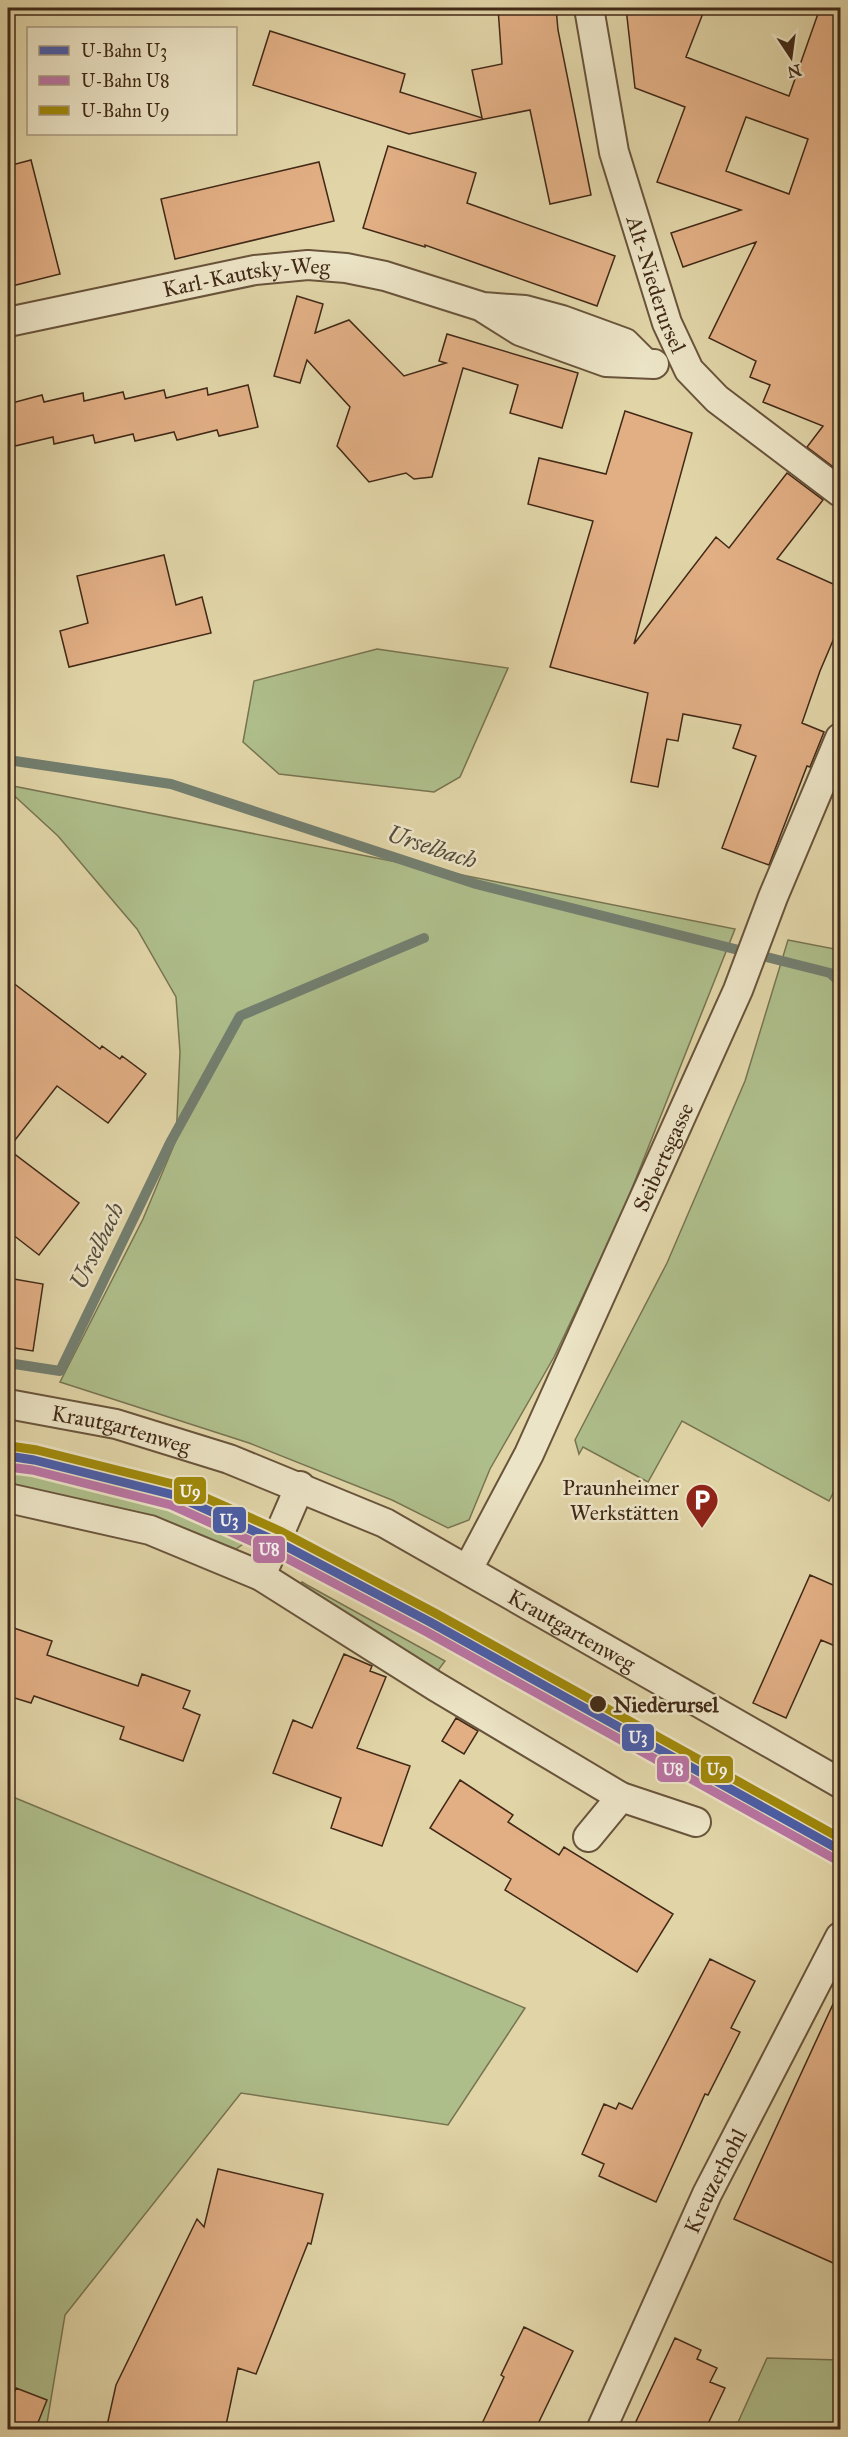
<svg xmlns="http://www.w3.org/2000/svg" width="848" height="2437" font-family="'IM FELL Great Primer',serif">
	<rect width="100%" height="100%" fill="#e1d5a8"/>
	<filter id="stains"><feTurbulence type="fractalNoise" baseFrequency=".00333" numOctaves="4"/><feColorMatrix values="0 0 0 0 .2 0 0 0 0 .09 0 0 0 0 .02 0 0 0 .5 -.17"/></filter>
	<radialGradient id="worn" r=".72"><stop offset=".6" stop-color="#630" stop-opacity="0"/><stop offset="1" stop-color="#630" stop-opacity=".3"/></radialGradient>
	<path fill="#aebe8b" stroke="#787451" stroke-width="1.5" d="M 377,649 L 508,668 L 460,777 L 434,792 L 279,774 L 243,742 L 254,681 Z
		M 8,785 L 735,929 L 621,1216 L 554,1357 L 490,1469 L 469,1520 L 448,1528 L 392,1500 L 249,1443 L 60,1382 L 143,1219 L 176,1140 L 180,1052 L 176,997 L 137,929 L 58,836 L 8,790 Z
		M 788,940 L 840,950 L 840,1487 L 837,1486 L 829,1501 L 682,1421 L 648,1482 L 583,1447 L 579,1454 L 575,1440 L 667,1263 L 745,1081 Z
		M 8,1470 L 35,1472 L 171,1508 L 249,1540 L 236,1549 L 145,1519 L 8,1483 Z
		M 302,1582 L 307,1585 L 445,1661 L 436,1673 L 299,1586 Z
		M 8,1795 L 525,2008 L 448,2125 L 241,2093 L 65,2315 L 46,2429 L 8,2429 Z
		M 767,2358 L 840,2360 L 840,2429 L 735,2429 Z"/>
	<g fill="none" stroke-linecap="round" stroke-linejoin="round">
		<path stroke="#737f70" stroke-width="10" d="M 8,760 L 171,784 L 476,884 L 830,973 L 840,982
			M 8,1363 L 60,1371 L 170,1143 L 240,1016 L 424,938"/>
	</g>
	<path fill="#e2af85" stroke="#412917" stroke-width="1.5" fill-rule="evenodd" d="M 498,8 L 556,8 L 558,30 L 591,195 L 550,204 L 530,110 L 409,134 L 253,85 L 270,31 L 405,74 L 400,92 L 482,118 L 472,70 L 502,64 Z
		M 626,8 L 705,8 L 686,57 L 789,96 L 820,8 L 840,8 L 840,472 L 807,447 L 823,426 L 763,402 L 770,385 L 750,377 L 756,361 L 709,338 L 756,242 L 683,267 L 671,233 L 741,210 L 657,182 L 685,107 L 635,88 ZM 746,117 L 808,139 L 789,194 L 726,171 Z
		M 388,146 L 476,173 L 467,203 L 615,256 L 597,306 L 425,245 L 425,247 L 363,228 Z
		M 31,160 L 60,274 L 8,287 L 8,166 Z
		M 319,162 L 334,221 L 175,259 L 161,199 Z
		M 297,296 L 323,304 L 315,333 L 349,320 L 404,376 L 446,363 L 439,361 L 447,334 L 578,373 L 562,428 L 510,413 L 518,385 L 463,368 L 432,477 L 414,479 L 406,473 L 369,482 L 337,446 L 350,407 L 307,360 L 300,383 L 274,376 Z
		M 248,385 L 258,427 L 219,436 L 217,430 L 177,440 L 174,432 L 135,441 L 133,434 L 95,443 L 93,435 L 54,444 L 53,437 L 15,446 L 8,416 L 8,404 L 42,395 L 44,402 L 83,393 L 84,401 L 123,392 L 125,399 L 164,390 L 166,398 L 207,388 L 208,395 Z
		M 625,411 L 692,433 L 634,644 L 716,537 L 729,548 L 787,473 L 823,500 L 777,559 L 840,587 L 840,624 L 820,671 L 802,723 L 824,732 L 810,767 L 807,766 L 769,865 L 722,848 L 756,756 L 733,748 L 741,725 L 683,714 L 678,741 L 667,739 L 658,787 L 631,782 L 648,693 L 550,667 L 593,521 L 528,504 L 539,458 L 606,474 Z
		M 164,555 L 176,605 L 202,597 L 211,633 L 69,667 L 60,631 L 88,623 L 77,576 Z
		M 8,979 L 100,1049 L 102,1046 L 120,1059 L 122,1056 L 146,1074 L 108,1123 L 57,1086 L 8,1149 L 79,1203 L 39,1255 L 8,1231 Z
		M 8,1278 L 43,1284 L 33,1351 L 8,1347 Z
		M 810,1575 L 840,1588 L 840,1648 L 821,1640 L 786,1718 L 753,1703 Z
		M 8,1626 L 52,1641 L 47,1655 L 138,1686 L 142,1674 L 190,1691 L 183,1708 L 200,1715 L 183,1761 L 120,1739 L 124,1727 L 34,1696 L 31,1703 L 8,1696 Z
		M 344,1654 L 372,1666 L 370,1671 L 386,1677 L 357,1748 L 410,1766 L 382,1846 L 331,1828 L 341,1798 L 273,1773 L 293,1720 L 312,1728 Z
		M 456,1718 L 478,1731 L 464,1754 L 442,1741 Z
		M 460,1780 L 513,1815 L 508,1822 L 559,1855 L 564,1847 L 673,1914 L 637,1972 L 505,1890 L 511,1879 L 430,1828 Z
		M 710,1959 L 755,1981 L 731,2028 L 740,2032 L 708,2095 L 705,2094 L 656,2202 L 599,2176 L 604,2164 L 582,2154 L 604,2104 L 616,2109 L 619,2103 L 632,2109 Z
		M 840,1989 L 840,2266 L 734,2219 Z
		M 218,2169 L 323,2194 L 311,2244 L 308,2243 L 256,2374 L 238,2368 L 225,2430 L 106,2430 L 116,2385 L 197,2219 L 204,2227 Z
		M 524,2327 L 573,2351 L 535,2430 L 479,2430 L 504,2377 L 501,2375 Z
		M 675,2338 L 701,2350 L 697,2359 L 717,2368 L 710,2382 L 725,2388 L 705,2430 L 632,2430 Z
		M 16,2388 L 47,2400 L 35,2430 L 27,2430 L 8,2422 L 8,2409 Z"/>
	<g fill="none" stroke-linecap="round" stroke-linejoin="round">
		<defs>
			<g id="minor">
				<path id="s1" d="M 589,8 L 614,152 L 667,323 L 689,370 L 717,399 L 840,492"/>
				<path d="M 485,309 L 520,331 L 606,362 L 654,364"/>
				<path id="s2" d="M 8,322 L 255,270 L 308,265 L 346,268 L 385,276 L 483,307 L 525,310 L 562,320 L 625,343 L 644,362"/>
				<path id="s3" d="M 8,1404 L 116,1424 L 229,1459 L 385,1523 L 840,1783"/>
				<path d="M 8,1498 L 150,1530 L 261,1576 L 435,1686 L 621,1797 L 696,1822"/>
				<path id="s4" d="M 468,1569 L 529,1454 L 738,990 L 773,897 L 840,738"/>
				<path d="M 261,1576 L 300,1486"/>
				<path d="M 588,1837 L 621,1797"/>
				<path id="s5" d="M 601,2430 L 707,2194 L 840,1937"/>
			</g>
		</defs>
		<use href="#minor" stroke="#69543b" stroke-width="32"/>
		<use href="#minor" stroke="#ece4c6" stroke-width="28"/>
		<defs>
			<path id="metro-1" d="M 8,1456 L 34,1460 L 174,1495 L 276,1541 L 430,1622 L 840,1850"/>
			<path id="metro-2" d="M 8,1467 L 32,1470 L 171,1505 L 271,1550 L 425,1631 L 835,1859"/>
			<path id="metro-3" d="M 10,1446 L 37,1450 L 177,1485 L 280,1531 L 435,1613 L 840,1838"/>
		</defs>
		<use href="#metro-1" stroke="#ece4c6" stroke-width="14"/>
		<use href="#metro-2" stroke="#ece4c6" stroke-width="14"/>
		<use href="#metro-3" stroke="#ece4c6" stroke-width="14"/>
		<use href="#metro-1" stroke="#4a5eaa" stroke-width="9"/>
		<use href="#metro-2" stroke="#ba75a5" stroke-width="9"/>
		<use href="#metro-3" stroke="#a0890a" stroke-width="9"/>
	</g>
	<defs>
		<symbol id="parking-pin" viewBox="-11 -11 22 30"><path d="M0 17L-7.5 6A9.5 9.5 0 1 1 7.5 6Z" fill="#8f2418" stroke="#ece4c6"/><path d="M-3.5-5.5H1a3.5 3.5 0 0 1 0 7H-1V5.5H-3.5ZM-1-3.4V-.6H.8a1.4 1.4 0 0 0 0-2.8Z" fill="#fff"/></symbol>
	</defs>
	<g fill-rule="evenodd">
		<use href="#parking-pin" x="683" y="1481" width="38" height="52"/>
	</g>
	<circle fill="#412917" stroke="#ece4c6" stroke-width="2" cx="598" cy="1704" r="9"/>
	<g text-anchor="middle" dominant-baseline="central" stroke-width="5" stroke-linejoin="round" paint-order="stroke">
		<g font-size="22" fill="#412917" stroke="#ece4c6">
			<text stroke="none"><textPath href="#s2" startOffset="243">Karl-Kautsky-Weg</textPath></text>
			<text stroke="none"><textPath href="#s1" startOffset="285">Alt-Niederursel</textPath></text>
			<text stroke="none"><textPath href="#s4" startOffset="456">Seibertsgasse</textPath></text>
			<text stroke="none"><textPath href="#s3" startOffset="116">Krautgartenweg</textPath></text>
			<text stroke="none"><textPath href="#s3" startOffset="612">Krautgartenweg</textPath></text>
			<text stroke="none"><textPath href="#s5" startOffset="274">Kreuzerhohl</textPath></text>
		</g>
		<g font-size="22" fill="#412917" stroke="#ece4c6" text-anchor="end">
			<text x="679" y="1487">Praunheimer<tspan x="679" dy="25">Werkstätten</tspan></text>
		</g>
		<g font-size="22" font-weight="bold" fill="#412917" stroke="#ece4c6" text-anchor="start">
			<text x="613" y="1704">Niederursel</text>
		</g>
		<g font-size="24" font-style="italic" fill="#564d3c" stroke="#ece4c6">
			<text transform="translate(432 847) rotate(18)">Urselbach</text>
			<text transform="translate(97 1246) rotate(-64)">Urselbach</text>
		</g>
	</g>
	<g stroke="#ece4c6" stroke-width="2">
		<rect x="173" y="1476" width="34" height="29" rx="6" fill="#a0890a"/>
		<rect x="212" y="1506" width="35" height="28" rx="6" fill="#4a5eaa"/>
		<rect x="252" y="1535" width="34" height="29" rx="6" fill="#ba75a5"/>
		<rect x="621" y="1723" width="34" height="29" rx="6" fill="#4a5eaa"/>
		<rect x="656" y="1755" width="34" height="28" rx="6" fill="#ba75a5"/>
		<rect x="700" y="1755" width="34" height="29" rx="6" fill="#a0890a"/>
	</g>
	<g font-size="16" text-anchor="middle" font-weight="bold" fill="#fff">
		<text x="190" y="1497">U9</text>
		<text x="229" y="1526">U3</text>
		<text x="269" y="1555">U8</text>
		<text x="638" y="1743">U3</text>
		<text x="673" y="1775">U8</text>
		<text x="717" y="1775">U9</text>
	</g>
	<rect width="848" height="2437" fill="none" stroke="#e1d5a8" stroke-width="30"/>
	<rect x="9" y="9" width="830" height="2419" fill="none" stroke="#412917" stroke-width="3"/>
	<rect x="15" y="15" width="818" height="2407" fill="none" stroke="#412917" stroke-width="1.5"/>
	<rect x="27" y="27" width="210" height="108" fill="#ece4c6" stroke="#a89980" stroke-width="1.5"/>
	<rect x="39" y="46" width="30" height="9" fill="#4a5eaa" stroke="#a89980" stroke-width="1.5"/>
	<text x="81" y="57" font-size="18" fill="#412917">U-Bahn U3</text>
	<rect x="39" y="76" width="30" height="9" fill="#ba75a5" stroke="#a89980" stroke-width="1.5"/>
	<text x="81" y="87" font-size="18" fill="#412917">U-Bahn U8</text>
	<rect x="39" y="106" width="30" height="9" fill="#a0890a" stroke="#a89980" stroke-width="1.5"/>
	<text x="81" y="117" font-size="18" fill="#412917">U-Bahn U9</text>
	<g transform="translate(791 57) rotate(167)" stroke="#ece4c6" stroke-width="4.5" paint-order="stroke">
	<path d="M0-4.5L10 22L0 15L-10 22Z" fill="#412917"/>
	<text y="-9" font-size="16" font-weight="bold" text-anchor="middle" fill="#412917">N</text>
	</g>
	<rect width="100%" height="100%" filter="url(#stains)"/>
	<rect width="100%" height="100%" fill="url(#worn)"/>
</svg>
